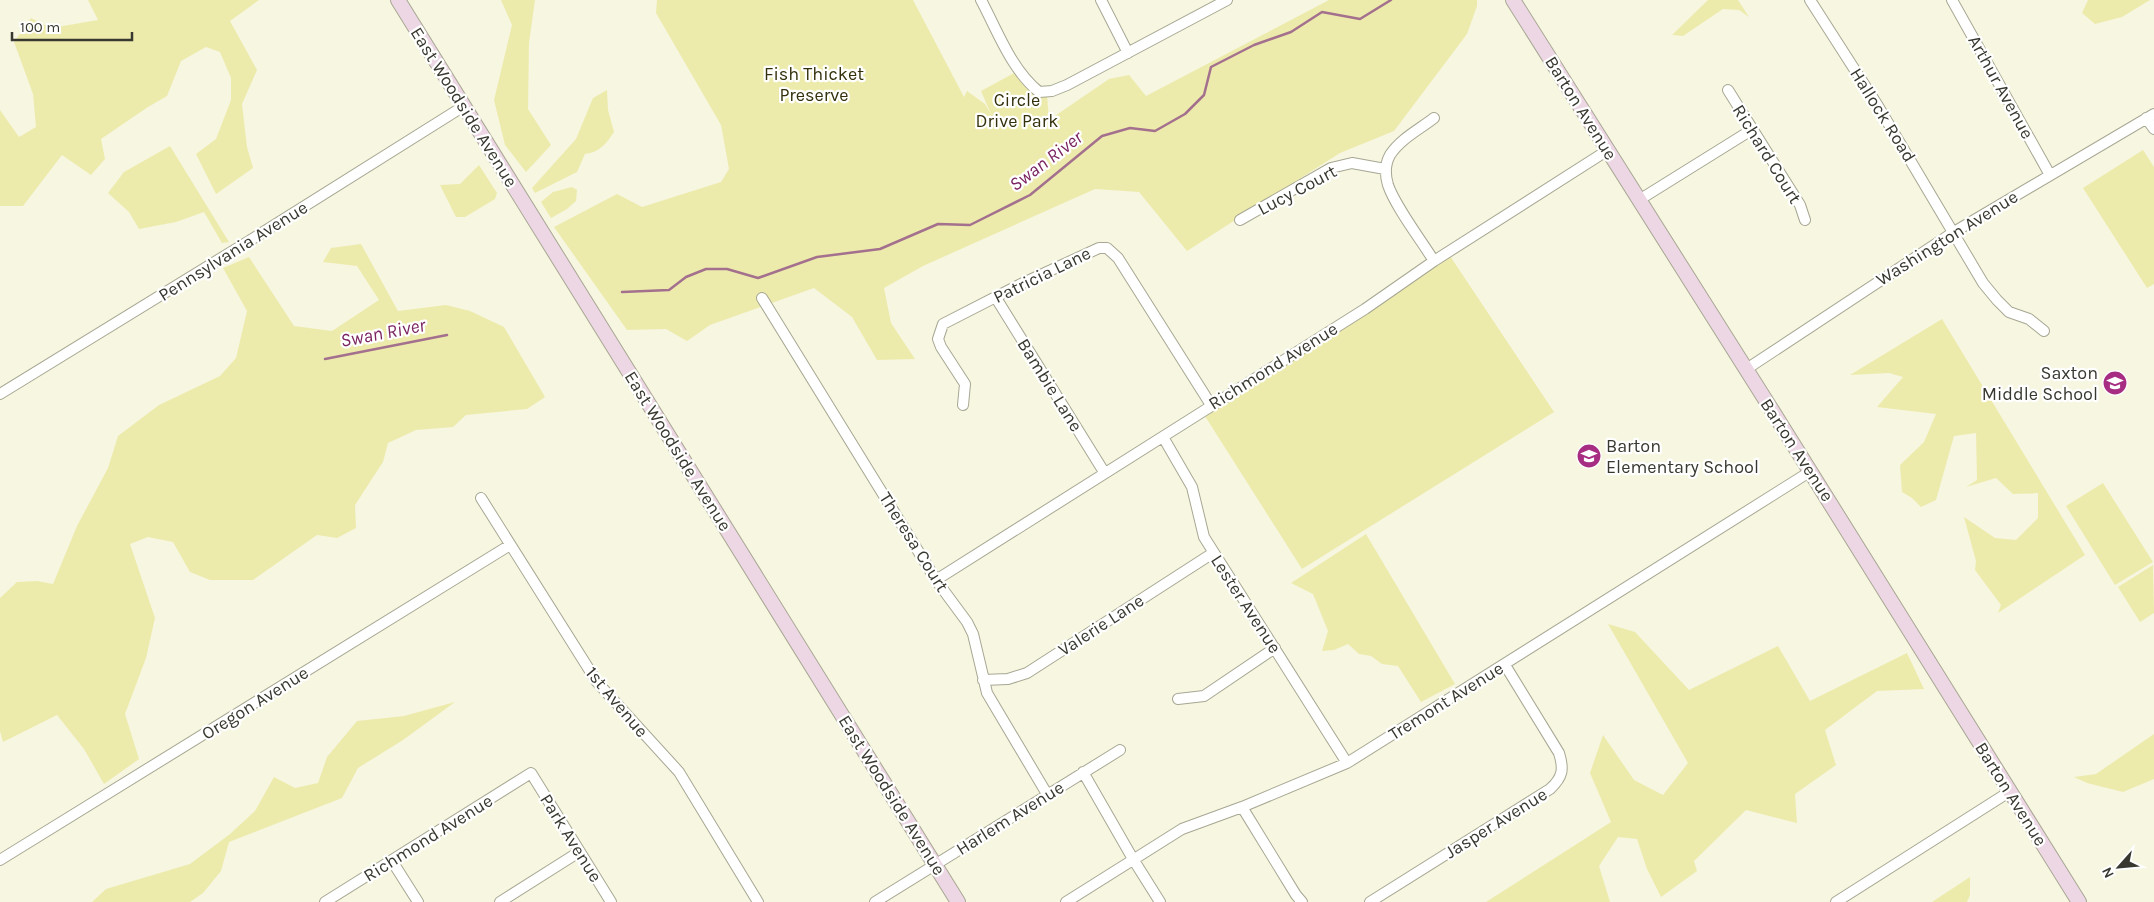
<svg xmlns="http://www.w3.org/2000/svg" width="2154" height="902" font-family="Karla,sans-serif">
	<rect width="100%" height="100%" fill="#f6f6e1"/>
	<path fill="#edebac" d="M 88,0 L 259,0 L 230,21 L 257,70 L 242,104 L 247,147 L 253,168 L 216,194 L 196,154 L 216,139 L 231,100 L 231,78 L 220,52 L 206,47 L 181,61 L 167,96 L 148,107 L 101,139 L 105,159 L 91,175 L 62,155 L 23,206 L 0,206 L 0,110 L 19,137 L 36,127 L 33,94 L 14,42 L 31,18 L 51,28 L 98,20 Z
		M 501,0 L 535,0 L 529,43 L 528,109 L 551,145 L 526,172 L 505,145 L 494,100 L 512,25 Z
		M 657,0 L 913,0 L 964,97 L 967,91 L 985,104 L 991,114 L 981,91 L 1016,72 L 1047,95 L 1049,120 L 1109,79 L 1129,75 L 1146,96 L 1329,0 L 1477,0 L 1477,6 L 1467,34 L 1394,131 L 1340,153 L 1187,251 L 1139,192 L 1095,189 L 923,266 L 884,288 L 891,323 L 915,359 L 877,360 L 852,317 L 814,288 L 710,325 L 687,341 L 666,329 L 627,330 L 554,227 L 617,194 L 642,207 L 721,182 L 729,169 L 721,125 L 656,13 Z
		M 1708,0 L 1738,0 L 1749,17 L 1739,10 L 1723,9 L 1683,36 L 1672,35 Z
		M 2088,0 L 2150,0 L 2122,17 L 2095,24 L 2082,13 Z
		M 607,90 L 608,110 L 614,132 C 606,144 600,152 585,154 L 577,172 L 535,193 L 532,188 L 576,139 L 593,98 Z
		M 170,146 L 229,242 L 222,243 L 204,212 L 176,222 L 139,229 L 129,212 L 108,193 L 124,172 Z
		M 2143,150 L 2154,167 L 2154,284 L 2147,288 L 2083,188 Z
		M 479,165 L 497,193 L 495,199 L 465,217 L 456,217 L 440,185 L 460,184 Z
		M 572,187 L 577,190 L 576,201 L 567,209 L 551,218 L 541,202 L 553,192 Z
		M 361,244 L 398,311 L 446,305 L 470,311 L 504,327 L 545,397 L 527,409 L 466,415 L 453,427 L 416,430 L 388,443 L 383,462 L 355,505 L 356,528 L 337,538 L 317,535 L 253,580 L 210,580 L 190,572 L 173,542 L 148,537 L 130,544 L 155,618 L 146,658 L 125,714 L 139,759 L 104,784 L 84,749 L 57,715 L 3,742 L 0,731 L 0,598 L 17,582 L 37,581 L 53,584 L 77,526 L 108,468 L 118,436 L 159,405 L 220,376 L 236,358 L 247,311 L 223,268 L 249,257 L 294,326 L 332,331 L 379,300 L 357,266 L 323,262 L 331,248 Z
		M 1450,256 L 1554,412 L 1302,569 L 1203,413 Z
		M 1942,319 L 2085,555 L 1998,613 L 2001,605 L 1975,570 L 1976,561 L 1964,517 L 1995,538 L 2016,540 L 2038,518 L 2038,493 L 2013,494 L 1996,478 L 1966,487 L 1977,480 L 1976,433 L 1954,436 L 1936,500 L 1921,507 L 1912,498 L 1902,492 L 1900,465 L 1924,442 L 1936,414 L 1877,407 L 1903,377 L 1889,373 L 1850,375 Z
		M 2103,483 L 2153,562 L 2115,585 L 2066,506 Z
		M 1366,534 L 1455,684 L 1421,702 L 1398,666 L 1382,664 L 1371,656 L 1359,654 L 1348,644 L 1334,650 L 1322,651 L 1328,631 L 1313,594 L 1291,583 Z
		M 2153,565 L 2154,613 L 2140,622 L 2118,587 Z
		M 1608,624 L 1635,632 L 1689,690 L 1778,646 L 1810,701 L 1907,653 L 1924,689 L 1877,691 L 1825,730 L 1836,765 L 1795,794 L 1797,823 L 1746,810 L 1694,861 L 1697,871 L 1661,897 L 1647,869 L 1637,839 L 1618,837 L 1599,866 L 1610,902 L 1486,902 L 1611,822 L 1590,773 L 1603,735 L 1634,780 L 1663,795 L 1688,763 Z
		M 455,702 L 403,740 L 358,768 L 342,798 L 229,842 L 221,871 L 203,893 L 190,902 L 92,902 L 106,889 L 190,864 L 230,834 L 255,811 L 274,777 L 295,788 L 318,783 L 327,757 L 357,721 L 404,716 Z
		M 2154,734 L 2154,779 L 2123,792 L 2087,783 L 2074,777 L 2096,774 Z
		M 1970,877 L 1970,895 L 1967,902 L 1932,902 Z"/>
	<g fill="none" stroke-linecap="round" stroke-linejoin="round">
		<path stroke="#a3708d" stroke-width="2.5" d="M 622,292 L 669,290 L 686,277 L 706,269 L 727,269 L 758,278 L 817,257 L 880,249 L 938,224 L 970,225 L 1030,195 L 1102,136 L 1130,128 L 1155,131 L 1185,114 L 1204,95 L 1211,67 L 1254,45 L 1291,32 L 1322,12 L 1360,19 L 1391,0
			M 325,359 L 447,335"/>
		<defs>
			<path id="street" d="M 981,0 C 998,32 1011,69 1039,92 L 1052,91 L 1067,85 L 1227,0
				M 1101,0 L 1128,53
				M 1810,0 L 1878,106 L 1983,283 L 1997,300 L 2009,312 L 2029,319 L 2044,331
				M 1952,0 L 2050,175
				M 1728,90 L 1800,205 L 1805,220
				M 2146,118 L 2154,129
				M 1639,200 L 1753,129
				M 1240,220 L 1331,168 L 1352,163 L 1385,169
				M 1434,261 C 1421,240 1395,206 1388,185 C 1385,175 1385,164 1390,155 C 1400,139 1420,129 1434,118
				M 762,298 L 936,580 L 967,622 L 973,634 L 987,693 L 1047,794
				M 996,298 L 1104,472
				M 1745,370 L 1954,232 L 2154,114
				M 0,394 L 249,241 L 464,106
				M 963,405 L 965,384 L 941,347 L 938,339 L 943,324 L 1021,284 L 1099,248 L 1107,248 L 1118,258 L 1211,405
				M 1163,437 L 1192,487 L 1204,537 L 1347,763
				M 481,498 L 597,682 L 679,772 L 758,902
				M 936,580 L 1365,309 L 1434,261 L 1608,150
				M 983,680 L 1008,679 L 1027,673 L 1213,553
				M 1178,699 L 1204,696 L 1275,648
				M 1083,772 L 1133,859 L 1160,902
				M 1242,807 L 1296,895 L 1302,902
				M 0,860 L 510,545
				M 392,861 L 418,902
				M 325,902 L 531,773 L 611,902
				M 500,902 L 579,852
				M 875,902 L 1120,750
				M 1066,902 L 1182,829 L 1242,807 L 1347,763 L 1811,471
				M 1370,902 L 1550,789 C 1563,777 1564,769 1559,753 L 1505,665
				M 1836,902 L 2009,792"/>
			<path id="secondary" d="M 398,0 L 958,902
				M 1513,0 C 1703,300 1892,600 2079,902"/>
		</defs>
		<use href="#street" stroke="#a7a793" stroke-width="12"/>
		<use href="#secondary" stroke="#a7a793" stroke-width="16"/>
		<use href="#street" stroke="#fff" stroke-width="10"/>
		<use href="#secondary" stroke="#edd7e5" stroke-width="14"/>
	</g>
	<defs>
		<symbol id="school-disc" viewBox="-11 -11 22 22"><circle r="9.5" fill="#a62d82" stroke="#fff"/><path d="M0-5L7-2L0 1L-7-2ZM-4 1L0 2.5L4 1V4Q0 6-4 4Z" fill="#fff"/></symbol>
	</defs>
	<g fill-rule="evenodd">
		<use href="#school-disc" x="2101" y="369" width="28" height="28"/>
		<use href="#school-disc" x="1575" y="442" width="28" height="28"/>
	</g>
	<g text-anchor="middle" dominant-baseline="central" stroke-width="4.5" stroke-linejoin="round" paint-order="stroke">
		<g font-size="18" fill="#33300b" stroke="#fff">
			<text x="814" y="74">Fish Thicket<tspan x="814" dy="21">Preserve</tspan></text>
			<text x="1017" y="100">Circle<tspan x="1017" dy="21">Drive Park</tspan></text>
		</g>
		<g font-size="18" fill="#393830" stroke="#fff">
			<text transform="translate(2001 87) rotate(61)">Arthur Avenue</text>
			<text transform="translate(464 107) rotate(58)">East Woodside Avenue</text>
			<text transform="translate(1581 108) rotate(58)">Barton Avenue</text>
			<text transform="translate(1883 115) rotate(58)">Hallock Road</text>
			<text transform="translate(1767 154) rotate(58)">Richard Court</text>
			<text transform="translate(1297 190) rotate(-28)">Lucy Court</text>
			<text transform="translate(1947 238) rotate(-32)">Washington Avenue</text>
			<text transform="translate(233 251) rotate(-32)">Pennsylvania Avenue</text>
			<text transform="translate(1042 275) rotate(-26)">Patricia Lane</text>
			<text transform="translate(1273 366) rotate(-32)">Richmond Avenue</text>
			<text transform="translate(1050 385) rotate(58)">Bambie Lane</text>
			<text transform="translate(1797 450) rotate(57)">Barton Avenue</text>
			<text transform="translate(678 451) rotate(58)">East Woodside Avenue</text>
			<text transform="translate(914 542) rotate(58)">Theresa Court</text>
			<text transform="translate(1246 604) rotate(57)">Lester Avenue</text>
			<text transform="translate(1101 625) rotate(-33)">Valerie Lane</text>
			<text transform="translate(1446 701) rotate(-32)">Tremont Avenue</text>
			<text transform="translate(617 702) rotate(50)">1st Avenue</text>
			<text transform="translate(255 703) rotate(-32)">Oregon Avenue</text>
			<text transform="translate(2011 794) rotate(58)">Barton Avenue</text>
			<text transform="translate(892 795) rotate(58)">East Woodside Avenue</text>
			<text transform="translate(1010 818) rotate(-32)">Harlem Avenue</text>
			<text transform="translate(1496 823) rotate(-32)">Jasper Avenue</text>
			<text transform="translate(428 838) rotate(-32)">Richmond Avenue</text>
			<text transform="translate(571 838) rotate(58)">Park Avenue</text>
		</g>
		<g font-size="18" fill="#393830" stroke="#fff" text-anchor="end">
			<text x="2098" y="373">Saxton<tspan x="2098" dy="21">Middle School</tspan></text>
			<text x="1606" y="446" text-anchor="start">Barton<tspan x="1606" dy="21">Elementary School</tspan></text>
		</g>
		<g font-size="19" font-style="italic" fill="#7a2460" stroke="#fff">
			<text transform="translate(1046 161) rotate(-37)">Swan River</text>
			<text transform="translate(383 333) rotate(-11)">Swan River</text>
		</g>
	</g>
	<g transform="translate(2119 867) rotate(243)" stroke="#ffffff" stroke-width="4" paint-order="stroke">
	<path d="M0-4L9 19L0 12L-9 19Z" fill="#393830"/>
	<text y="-8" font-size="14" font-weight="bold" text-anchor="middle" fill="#393830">N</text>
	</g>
	<path d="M12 32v8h120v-8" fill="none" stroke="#393830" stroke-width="2.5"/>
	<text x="20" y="32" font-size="15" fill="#393830" stroke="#ffffff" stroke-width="4" paint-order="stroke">100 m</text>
</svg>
